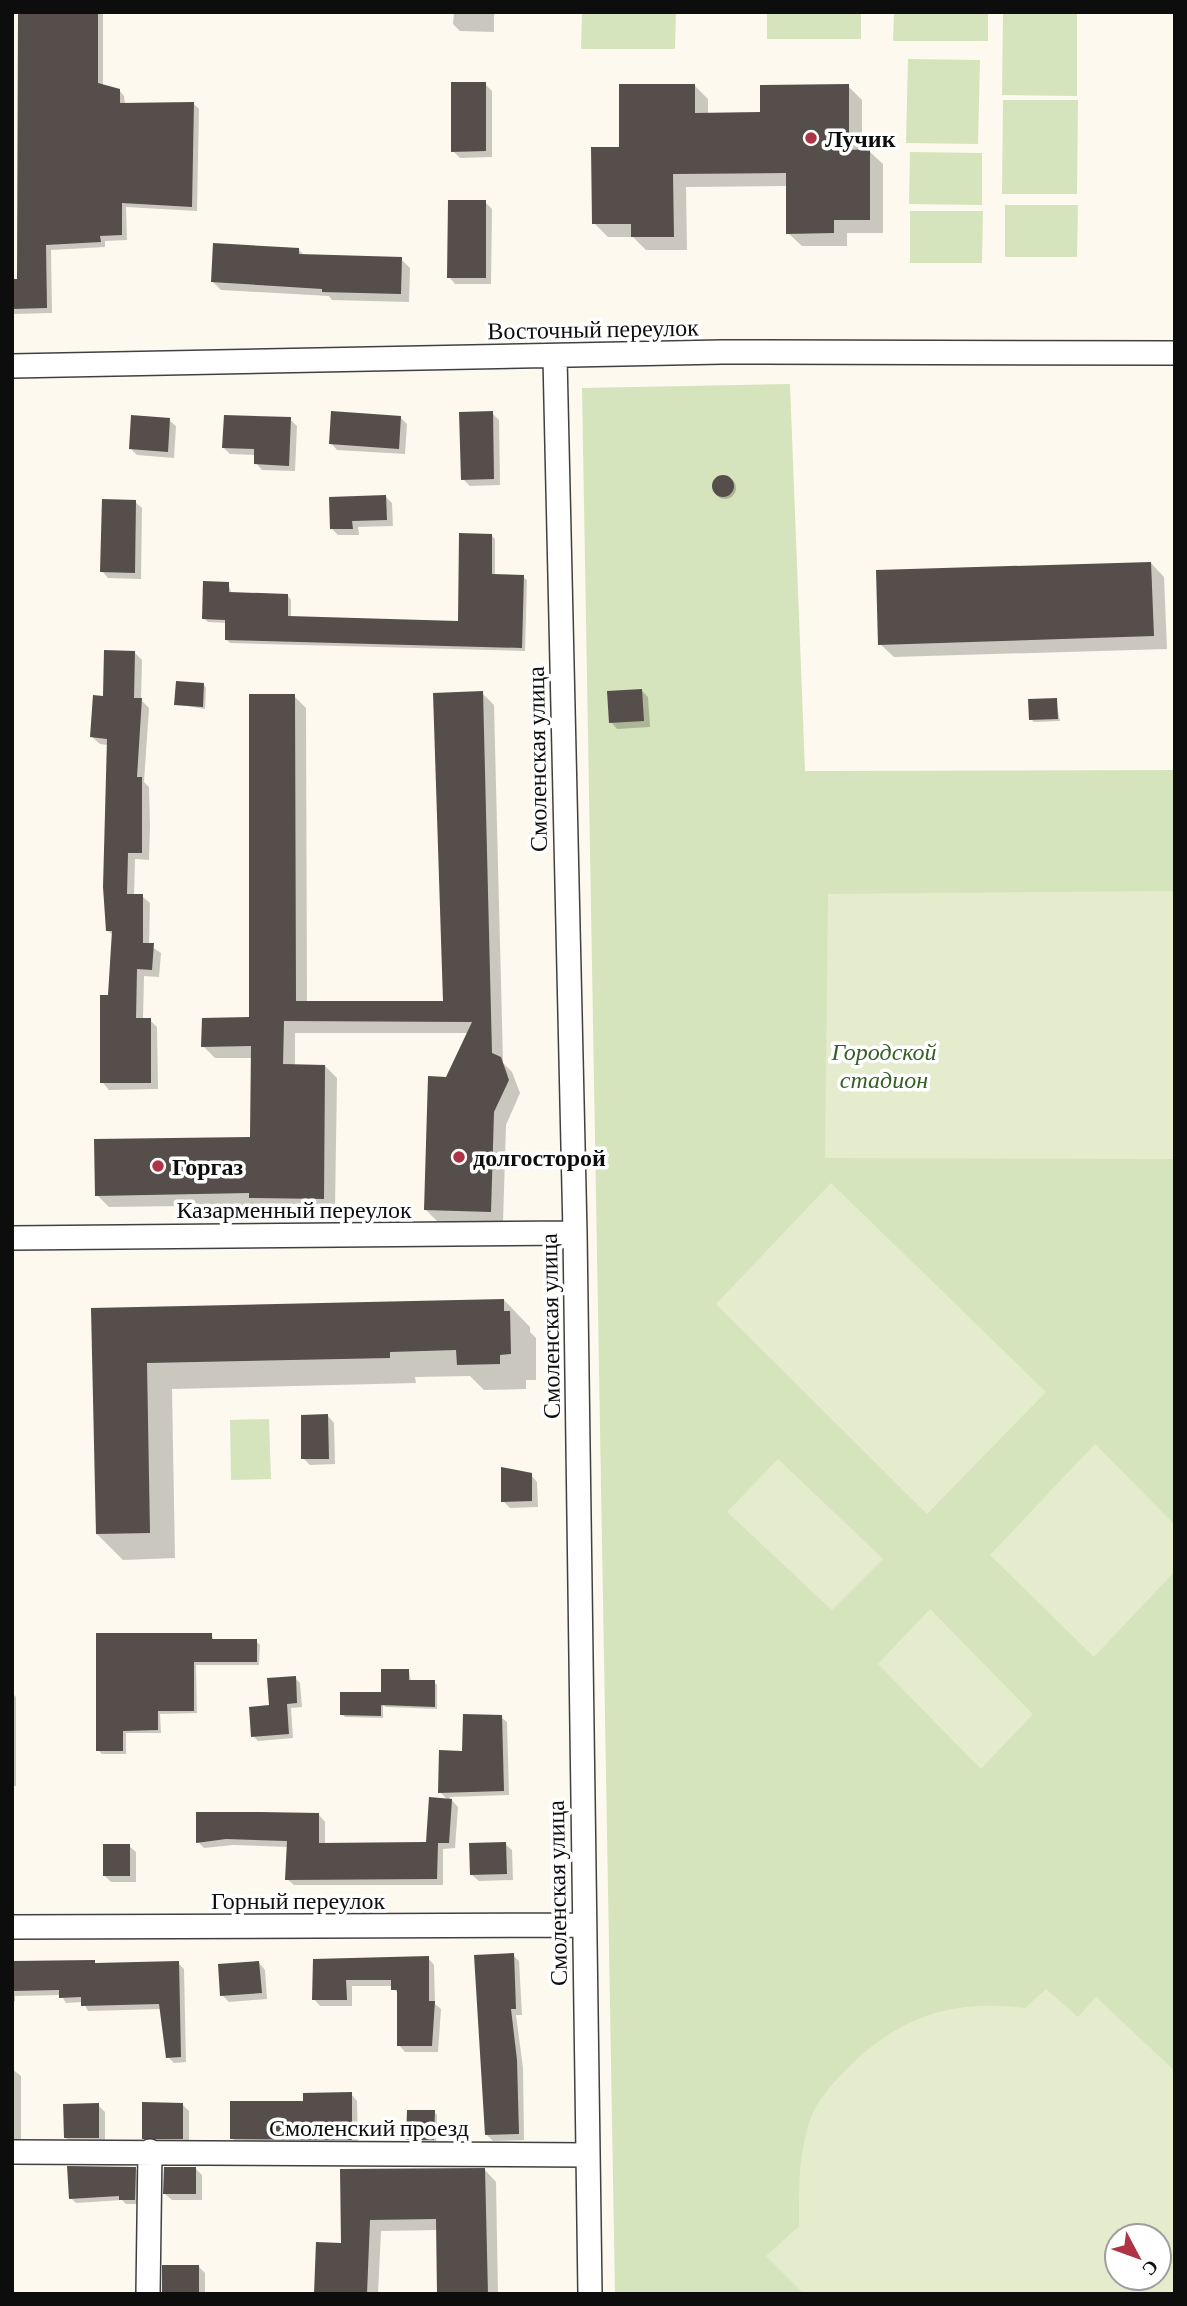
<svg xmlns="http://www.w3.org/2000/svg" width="1187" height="2306" font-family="'Crimson Pro',serif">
	<rect width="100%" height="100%" fill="#fdf9ef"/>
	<path fill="#d5e4bc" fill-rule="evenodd" d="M 582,12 L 676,12 L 675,49 L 581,49 Z
		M 767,12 L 861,12 L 861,39 L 767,39 Z
		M 894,12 L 988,12 L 988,41 L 893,41 Z
		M 1003,12 L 1077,12 L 1077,96 L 1002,95 Z
		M 908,59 L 980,60 L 978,144 L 906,143 Z
		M 1003,100 L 1078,100 L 1077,194 L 1002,194 Z
		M 910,152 L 982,153 L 982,205 L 909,204 Z
		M 1005,205 L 1078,205 L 1077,257 L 1005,257 Z
		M 910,211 L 983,211 L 982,263 L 910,263 Z
		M 790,384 L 805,771 L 1175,770 L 1175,2294 L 615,2294 L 582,388 ZM 1117,2236 L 1159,2236 L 1159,2278 L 1117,2278 Z
		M 269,1419 L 271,1479 L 231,1480 L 230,1420 Z"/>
	<path fill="#e4eccd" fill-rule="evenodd" d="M 1175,891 L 1175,1159 L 825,1158 L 828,894 Z
		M 831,1183 L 1046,1392 L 927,1514 L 716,1304 Z
		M 1095,1444 L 1175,1525 L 1175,1571 L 1094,1657 L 990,1555 Z
		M 778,1459 L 883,1559 L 832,1610 L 727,1512 Z
		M 930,1609 L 1033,1714 L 981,1769 L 878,1664 Z
		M 1046,1989 L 1078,2017 L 1096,1997 L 1175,2071 L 1175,2294 L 804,2294 L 766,2256 L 799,2226 C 799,2190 798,2155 810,2120 C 817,2100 832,2084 847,2069 C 899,2016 952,1999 1025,2008 ZM 1159,2236 L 1159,2278 L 1117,2278 L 1117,2236 Z"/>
	<path fill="#0003" d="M 79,12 L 103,12 L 103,86 L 119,90 L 124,96 L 125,105 L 193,103 L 199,109 L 197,211 L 126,207 L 127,240 L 105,241 L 105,247 L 51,250 L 52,313 L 12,314 L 12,281 L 19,281 Z
		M 454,12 L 494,12 L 494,32 L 460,31 L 453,24 Z
		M 485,84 L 492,91 L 492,157 L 460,158 L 453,151 Z
		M 694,85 L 708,99 L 708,115 L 762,114 L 848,86 L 862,100 L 862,151 L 869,151 L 883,164 L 883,233 L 847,233 L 847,246 L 802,246 L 788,233 L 787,186 L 686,187 L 687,250 L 646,250 L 633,237 L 608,237 L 594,223 L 621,149 Z
		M 485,202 L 492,209 L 491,284 L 455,284 L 449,277 Z
		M 298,249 L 305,256 L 401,259 L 410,268 L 409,302 L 332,300 L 329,296 L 221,290 L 212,281 Z
		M 492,413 L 499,420 L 500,485 L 470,486 L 463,479 Z
		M 400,417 L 407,424 L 405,454 L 337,450 L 331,443 Z
		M 290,419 L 297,426 L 295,471 L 262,470 L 256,463 L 256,455 L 230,454 L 224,448 Z
		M 169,420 L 176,426 L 174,458 L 137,455 L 130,448 Z
		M714 488a11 11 0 1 1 22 0a11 11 0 1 1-22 0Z
		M 385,496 L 392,503 L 393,526 L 358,527 L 359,535 L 338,535 L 332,529 Z
		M 135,502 L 142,508 L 141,579 L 108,578 L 102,571 Z
		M 491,535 L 495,539 L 495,576 L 523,577 L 527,580 L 525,651 L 230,643 L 226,639 L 227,623 L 208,622 L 204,618 L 228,584 L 232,594 L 288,596 L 291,600 L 291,618 L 460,623 Z
		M 1151,563 L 1164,577 L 1167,649 L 894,657 L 880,644 Z
		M 134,652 L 142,660 L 141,700 L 149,708 L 144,782 L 149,787 L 150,826 L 149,860 L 135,859 L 134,896 L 142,896 L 150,903 L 149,945 L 161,953 L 159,977 L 144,976 L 143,1020 L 150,1020 L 157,1027 L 158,1089 L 109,1090 L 102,1082 L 113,935 L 107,930 L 108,745 L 100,744 L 92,737 L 105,698 Z
		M 204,685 L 206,688 L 205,709 L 176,704 Z
		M 641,690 L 648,697 L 650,727 L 617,729 L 611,722 Z
		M 482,693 L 494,705 L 503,1063 L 512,1072 L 520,1093 L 506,1125 L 503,1223 L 437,1221 L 425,1209 L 447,1078 L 469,1033 L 295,1033 L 295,1066 L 325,1066 L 337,1078 L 335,1210 L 263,1209 L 259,1205 L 109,1207 L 97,1195 L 252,1138 L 253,1058 L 215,1058 L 203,1046 L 250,1019 L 294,696 L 306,708 L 307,1002 L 445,1003 Z
		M 1056,700 L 1060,721 L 1034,722 L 1031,719 Z
		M 504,1300 L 530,1327 L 530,1332 L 536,1338 L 536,1380 L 526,1380 L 526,1389 L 484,1390 L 470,1376 L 415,1377 L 416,1383 L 172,1389 L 175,1558 L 123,1560 L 97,1534 L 93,1310 Z
		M 328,1416 L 334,1423 L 335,1464 L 310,1465 L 303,1458 Z
		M 531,1475 L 537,1482 L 538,1507 L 510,1508 L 503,1501 Z
		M 211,1634 L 214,1641 L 256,1641 L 260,1645 L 259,1665 L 196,1665 L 197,1713 L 160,1714 L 161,1733 L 126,1733 L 126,1754 L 102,1754 L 98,1750 Z
		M 409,1671 L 411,1681 L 434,1682 L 437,1685 L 437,1709 L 386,1707 L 383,1704 L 383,1718 L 345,1717 L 342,1714 L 380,1694 Z
		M 295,1678 L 300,1683 L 302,1707 L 291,1708 L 293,1738 L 258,1741 L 253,1736 Z
		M 12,1693 L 16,1697 L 16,1786 L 12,1786 Z
		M 501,1717 L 507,1722 L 509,1795 L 449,1797 L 458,1807 L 455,1848 L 443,1849 L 443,1885 L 294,1885 L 287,1879 L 288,1847 L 233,1845 L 204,1848 L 198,1842 L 319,1815 L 325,1822 L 325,1845 L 427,1844 L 448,1800 L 440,1792 L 463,1753 Z
		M 505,1844 L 512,1850 L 513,1880 L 479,1881 L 472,1875 Z
		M 129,1846 L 136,1852 L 136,1882 L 111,1882 L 104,1875 Z
		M 513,1955 L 519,1961 L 522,2015 L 516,2015 L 523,2068 L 524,2140 L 493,2141 L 487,2135 Z
		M 428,1958 L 434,1965 L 435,2004 L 441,2009 L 438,2052 L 405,2052 L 399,2045 L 399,1995 L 392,1986 L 352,1986 L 352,2006 L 320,2006 L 314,1999 L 314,1961 Z
		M 12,1963 L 178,1963 L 184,1969 L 186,2062 L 174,2063 L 168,2057 L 162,2009 L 88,2011 L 83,2002 L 66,2003 L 61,1995 L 15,1996 L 15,2001 L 12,2002 Z
		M 259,1963 L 265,1970 L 267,1999 L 229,2002 L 222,1995 Z
		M 12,2069 L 21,2076 L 21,2144 L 12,2148 Z
		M 351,2094 L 357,2101 L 358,2146 L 238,2145 L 232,2138 Z
		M 182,2104 L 189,2111 L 189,2145 L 150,2145 L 143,2138 Z
		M 98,2105 L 105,2112 L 105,2144 L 72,2144 L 66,2138 Z
		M 434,2112 L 437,2115 L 436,2142 L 411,2142 L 408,2139 Z
		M 135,2168 L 140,2174 L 140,2204 L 126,2204 L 122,2200 L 76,2203 L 71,2198 Z
		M 196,2169 L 202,2175 L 202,2200 L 172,2200 L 165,2194 Z
		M 341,2170 L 485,2170 L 496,2182 L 498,2294 L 438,2294 L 438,2230 L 381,2231 L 378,2294 L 316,2294 L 342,2245 Z
		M 198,2266 L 205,2273 L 205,2294 L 164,2294 Z"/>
	<path fill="#554e4b" d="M 18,12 L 98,12 L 98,83 L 120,89 L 120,103 L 194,102 L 192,207 L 122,203 L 122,235 L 100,236 L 101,242 L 46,245 L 47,308 L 12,309 L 12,279 L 17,279 Z
		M 451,82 L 486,82 L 486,151 L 451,152 Z
		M 619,84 L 695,84 L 695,113 L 760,112 L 760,85 L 849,84 L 849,150 L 870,149 L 870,220 L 834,220 L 834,233 L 786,234 L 786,173 L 673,174 L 674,237 L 631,237 L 631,224 L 592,224 L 591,147 L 619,147 Z
		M 448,200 L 486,200 L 486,278 L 447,278 Z
		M 213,243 L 299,248 L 299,254 L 402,257 L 401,294 L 322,292 L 322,289 L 211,282 Z
		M 331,411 L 401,416 L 399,449 L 329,444 Z
		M 493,411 L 494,479 L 461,480 L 459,412 Z
		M 131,415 L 170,418 L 168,452 L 129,449 Z
		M 224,415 L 291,417 L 289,466 L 254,464 L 254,449 L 222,448 Z
		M712 486a11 11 0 1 1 22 0a11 11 0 1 1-22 0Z
		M 386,495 L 387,520 L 352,521 L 353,529 L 330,529 L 329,497 Z
		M 102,499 L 136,500 L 135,573 L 100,572 Z
		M 459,533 L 492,534 L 492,574 L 524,575 L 522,648 L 225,640 L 225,620 L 202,619 L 203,581 L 229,582 L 229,592 L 288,594 L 288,616 L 458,621 Z
		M 1151,562 L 1154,636 L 878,645 L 876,570 Z
		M 104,650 L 135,651 L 134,698 L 142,698 L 137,777 L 142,777 L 142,853 L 128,853 L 127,894 L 143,894 L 143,943 L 154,943 L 152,970 L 137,969 L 136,1018 L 151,1018 L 151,1083 L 100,1083 L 100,995 L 108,995 L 112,931 L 106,931 L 103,887 L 107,739 L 90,737 L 93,695 L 103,696 Z
		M 176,681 L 204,683 L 203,707 L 174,705 Z
		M 642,689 L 644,721 L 609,723 L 607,691 Z
		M 483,691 L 492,1053 L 501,1057 L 509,1080 L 494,1112 L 491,1212 L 424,1210 L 428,1076 L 446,1077 L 472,1022 L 284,1021 L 283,1064 L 325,1065 L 324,1199 L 249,1198 L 249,1193 L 95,1196 L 94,1139 L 250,1137 L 251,1046 L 201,1047 L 202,1018 L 249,1017 L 249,694 L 295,694 L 296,1001 L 443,1001 L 433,693 Z
		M 1057,698 L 1058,719 L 1029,720 L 1028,699 Z
		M 504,1299 L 504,1311 L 510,1311 L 511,1354 L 500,1355 L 500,1364 L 457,1365 L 456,1350 L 390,1352 L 390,1358 L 147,1363 L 150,1533 L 96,1534 L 91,1308 Z
		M 328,1414 L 329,1459 L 301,1459 L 301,1415 Z
		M 501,1467 L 532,1473 L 532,1501 L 501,1502 Z
		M 96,1633 L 212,1633 L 212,1639 L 257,1639 L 257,1662 L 194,1662 L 194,1711 L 158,1711 L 158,1730 L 123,1731 L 123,1751 L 96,1751 Z
		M 381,1669 L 409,1669 L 409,1680 L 435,1680 L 435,1707 L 381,1705 Z
		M 296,1676 L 297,1703 L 287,1704 L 289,1734 L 251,1737 L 249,1707 L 269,1705 L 267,1678 Z
		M 340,1692 L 381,1692 L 381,1716 L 340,1715 Z
		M 463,1714 L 502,1715 L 504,1791 L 438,1793 L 439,1750 L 462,1751 Z
		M 429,1797 L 452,1799 L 449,1843 L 438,1843 L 437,1879 L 285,1880 L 287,1841 L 226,1839 L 196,1843 L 196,1812 L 260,1812 L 319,1813 L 319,1843 L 426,1842 Z
		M 506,1842 L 507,1874 L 470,1875 L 469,1843 Z
		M 103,1844 L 130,1844 L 130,1876 L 103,1876 Z
		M 514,1953 L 516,2009 L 511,2009 L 517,2060 L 519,2134 L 485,2135 L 474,1955 Z
		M 429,1956 L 429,2001 L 435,2001 L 432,2046 L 397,2046 L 397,1990 L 391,1990 L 391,1980 L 346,1980 L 347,2000 L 312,2000 L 313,1959 Z
		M 95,1960 L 95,1963 L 179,1961 L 181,2057 L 166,2058 L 159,2004 L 81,2006 L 81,1997 L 59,1998 L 59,1990 L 12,1991 L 12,1961 Z
		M 259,1961 L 262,1993 L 220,1996 L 218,1964 Z
		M 352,2092 L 352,2140 L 230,2139 L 230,2101 L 303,2101 L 303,2093 Z
		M 142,2102 L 183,2103 L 183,2139 L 142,2139 Z
		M 99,2103 L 99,2138 L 64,2138 L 63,2104 Z
		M 407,2110 L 435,2110 L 434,2140 L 406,2140 Z
		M 67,2166 L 136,2167 L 135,2200 L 119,2200 L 119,2196 L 69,2199 Z
		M 164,2167 L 196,2167 L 196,2194 L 163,2194 Z
		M 485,2168 L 488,2294 L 437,2294 L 436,2219 L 370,2220 L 367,2294 L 314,2294 L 316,2242 L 341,2243 L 340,2169 Z
		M 162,2265 L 199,2265 L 199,2294 L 162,2294 Z"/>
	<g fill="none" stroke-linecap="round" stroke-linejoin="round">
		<defs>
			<path id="minor" d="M 555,358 L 575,1233 L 590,2294
				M 12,366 L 722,352 L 1175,353
				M 12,1238 L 575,1233
				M 12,1927 L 583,1925
				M 12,2152 L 588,2155
				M 148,2294 L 150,2151"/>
		</defs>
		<use href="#minor" stroke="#404040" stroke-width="26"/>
		<use href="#minor" stroke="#fff" stroke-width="23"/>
	</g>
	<g fill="#ae3445" stroke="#fff" stroke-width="2.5">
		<circle cx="811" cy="138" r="7"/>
		<circle cx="459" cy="1157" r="7"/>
		<circle cx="158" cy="1166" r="7"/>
	</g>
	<g text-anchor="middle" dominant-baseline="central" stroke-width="7" stroke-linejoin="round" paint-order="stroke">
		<g font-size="24" font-weight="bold" fill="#0d0d0d" stroke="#fff" text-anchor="start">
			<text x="825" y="138">Лучик</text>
			<text x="473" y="1157">долгосторой</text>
			<text x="172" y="1166">Горгаз</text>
		</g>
		<g font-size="24" fill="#0d0d0d" stroke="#fff">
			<text transform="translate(593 329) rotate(-1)">Восточный переулок</text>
			<text transform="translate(537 759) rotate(-91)">Смоленская улица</text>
			<text x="294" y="1209">Казарменный переулок</text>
			<text transform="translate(550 1326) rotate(-91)">Смоленская улица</text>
			<text transform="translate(557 1893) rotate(-91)">Смоленская улица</text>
			<text x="298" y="1900">Горный переулок</text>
			<text x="369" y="2127">Смоленский проезд</text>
		</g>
		<g font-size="24" font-style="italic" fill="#365e25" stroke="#fff">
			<text x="884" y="1051">Городской<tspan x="884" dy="28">стадион</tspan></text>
		</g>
	</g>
	<rect width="1187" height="2306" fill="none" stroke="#0d0d0d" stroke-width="28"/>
	<g transform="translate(1138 2257) rotate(131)"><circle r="33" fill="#ffffff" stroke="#9e9e9e" stroke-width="2"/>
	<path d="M0-5L12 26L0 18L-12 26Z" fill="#ae3445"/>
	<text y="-10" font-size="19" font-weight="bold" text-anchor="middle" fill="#0d0d0d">С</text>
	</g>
</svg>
